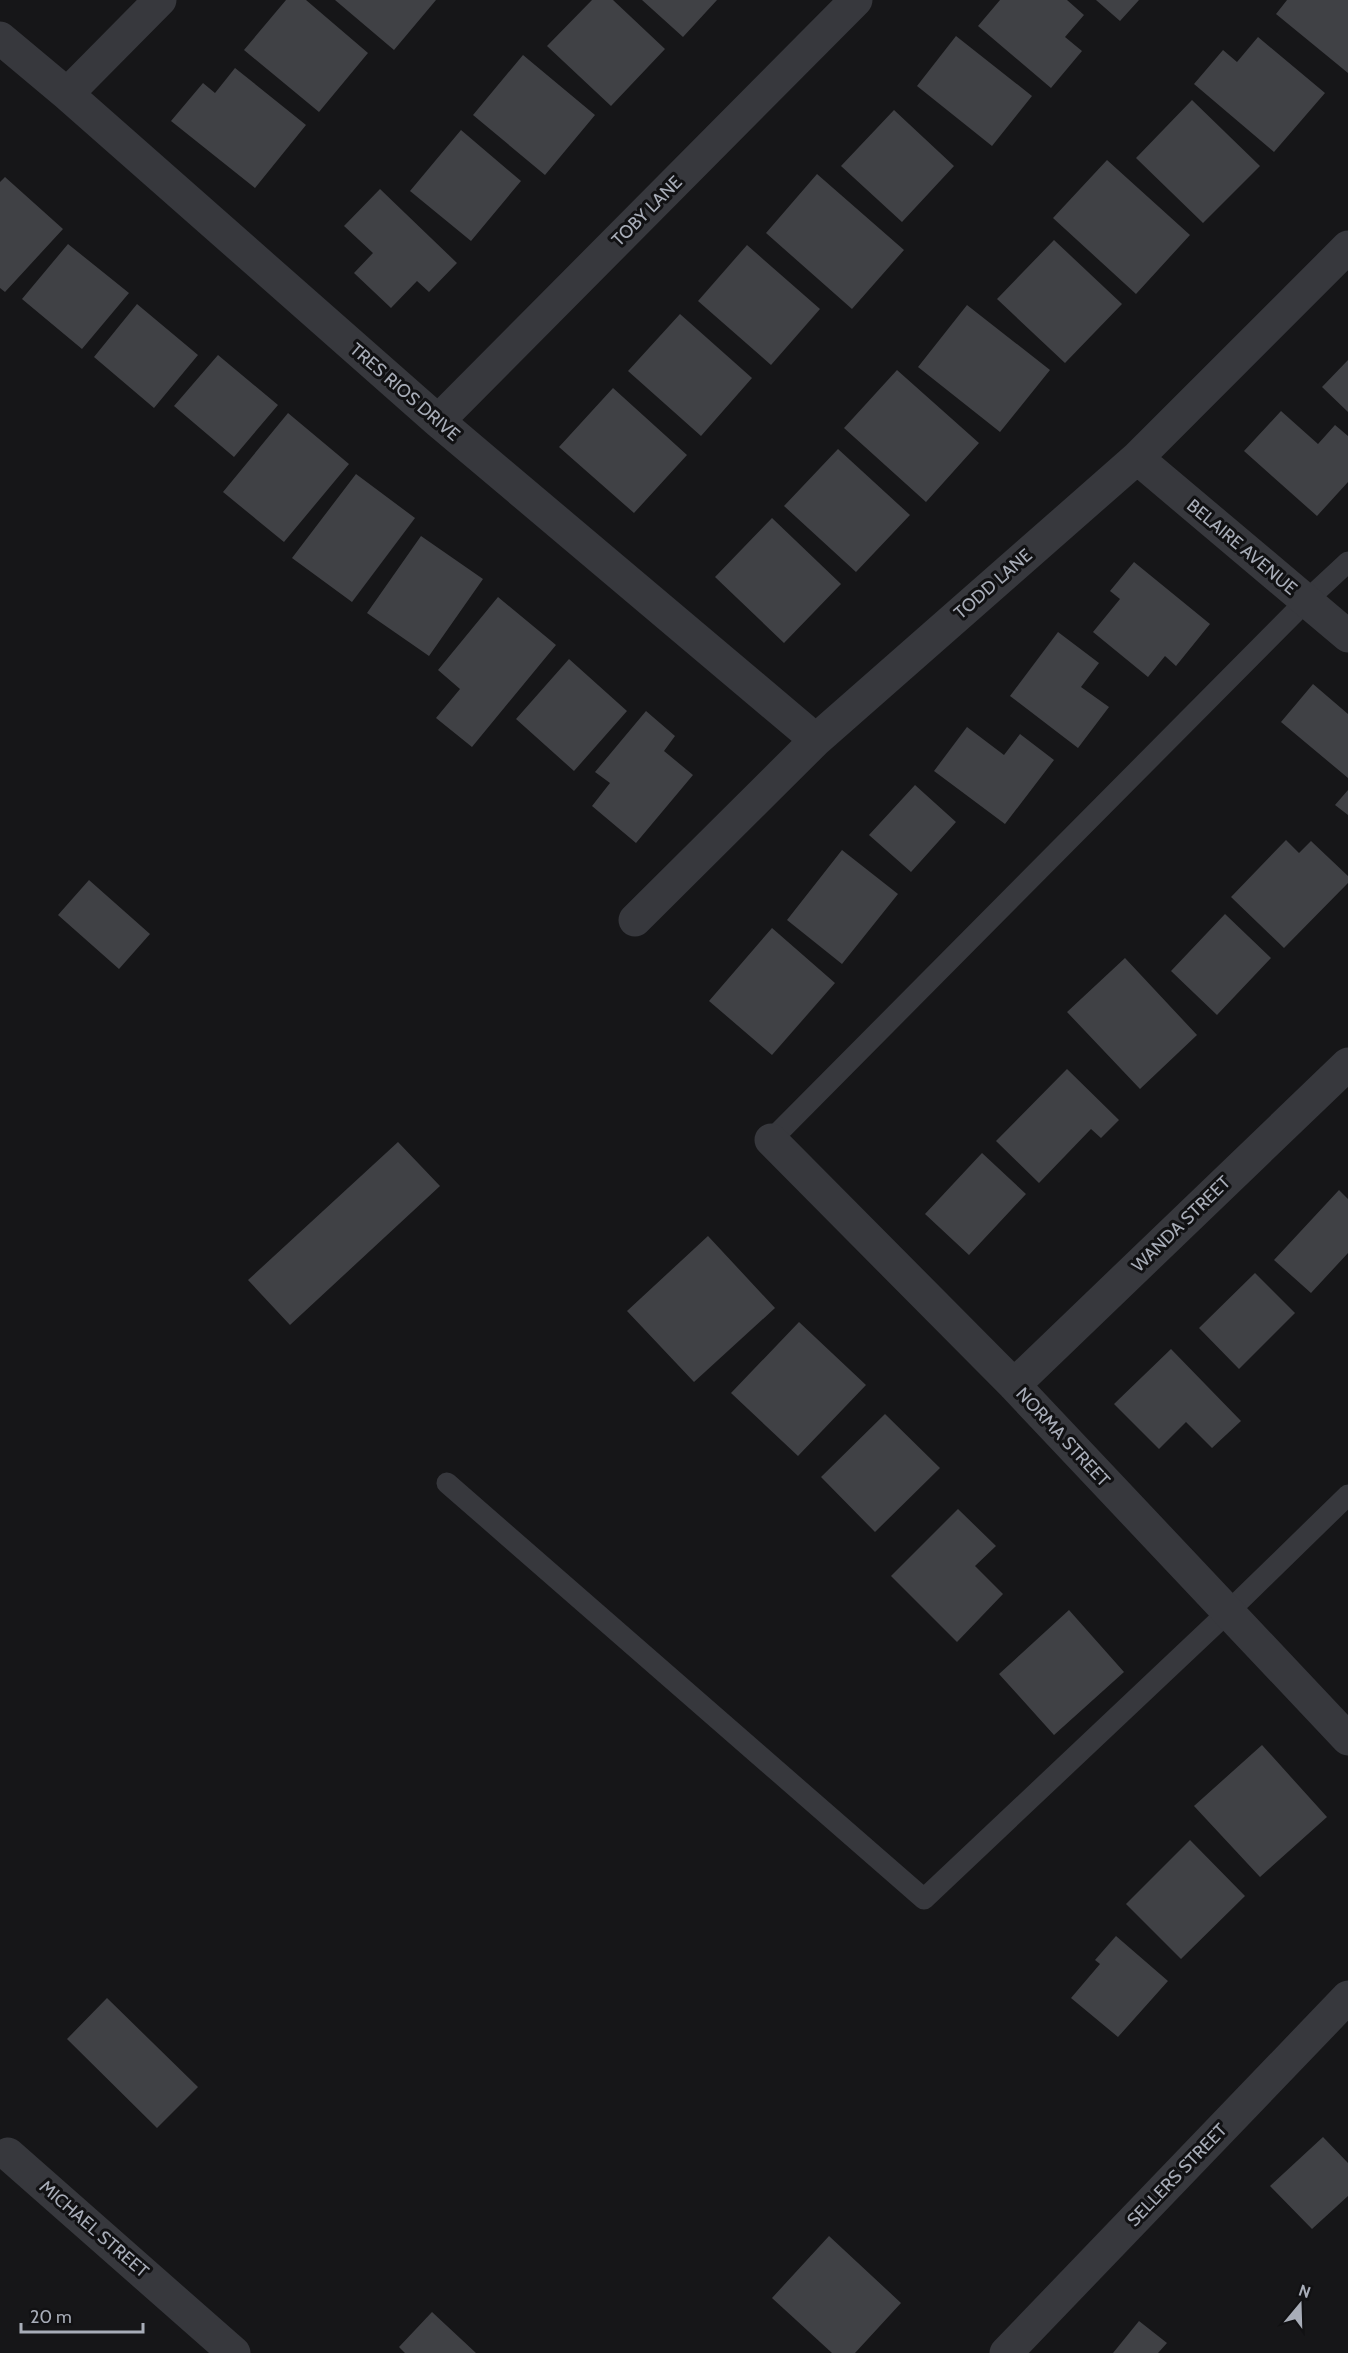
<svg xmlns="http://www.w3.org/2000/svg" width="1348" height="2353" font-family="Cabin,sans-serif">
	<rect width="100%" height="100%" fill="#161618"/>
	<path fill="#404145" d="M 286,0 L 306,0 L 368,53 L 319,112 L 244,50 Z
		M 335,0 L 436,0 L 394,50 Z
		M 592,0 L 613,0 L 665,49 L 611,106 L 547,46 Z
		M 642,0 L 717,0 L 683,37 Z
		M 1000,0 L 1067,0 L 1084,15 L 1065,37 L 1082,51 L 1051,88 L 978,26 Z
		M 1096,0 L 1139,0 L 1120,21 Z
		M 1287,0 L 1348,0 L 1348,73 L 1276,14 Z
		M 956,36 L 1032,96 L 992,146 L 917,86 Z
		M 1258,37 L 1325,93 L 1274,152 L 1194,84 L 1223,50 L 1237,62 Z
		M 523,55 L 595,115 L 545,175 L 473,115 Z
		M 235,68 L 306,125 L 255,188 L 171,121 L 203,83 L 215,93 Z
		M 1192,100 L 1260,166 L 1203,223 L 1136,158 Z
		M 894,110 L 954,166 L 902,222 L 841,166 Z
		M 461,130 L 521,181 L 471,241 L 410,191 Z
		M 1107,160 L 1190,235 L 1136,294 L 1053,218 Z
		M 817,174 L 904,250 L 852,309 L 766,233 Z
		M 5,177 L 63,229 L 5,292 L 0,288 L 0,182 Z
		M 380,189 L 457,263 L 429,292 L 417,281 L 391,308 L 354,273 L 373,253 L 344,226 Z
		M 1054,240 L 1122,304 L 1065,363 L 997,299 Z
		M 68,244 L 129,293 L 82,349 L 22,299 Z
		M 747,245 L 820,309 L 771,365 L 698,301 Z
		M 137,304 L 198,355 L 154,408 L 94,357 Z
		M 967,305 L 1050,370 L 1000,432 L 918,367 Z
		M 680,314 L 752,378 L 701,436 L 628,371 Z
		M 218,355 L 278,405 L 234,457 L 174,406 Z
		M 1348,360 L 1348,412 L 1322,387 Z
		M 897,370 L 979,443 L 926,502 L 844,428 Z
		M 613,388 L 687,455 L 634,513 L 559,447 Z
		M 1281,411 L 1318,444 L 1335,425 L 1348,436 L 1348,482 L 1317,516 L 1244,451 Z
		M 288,413 L 349,464 L 284,542 L 223,492 Z
		M 838,449 L 910,515 L 856,572 L 784,506 Z
		M 356,474 L 415,518 L 352,602 L 292,558 Z
		M 772,518 L 841,584 L 784,643 L 715,577 Z
		M 421,536 L 483,579 L 429,656 L 367,613 Z
		M 1134,562 L 1210,624 L 1176,666 L 1165,656 L 1148,677 L 1093,632 L 1120,599 L 1110,591 Z
		M 498,597 L 556,645 L 472,747 L 436,718 L 460,689 L 438,670 Z
		M 1058,632 L 1099,663 L 1081,687 L 1109,707 L 1078,748 L 1010,696 Z
		M 569,659 L 627,711 L 574,771 L 516,719 Z
		M 1313,684 L 1348,714 L 1348,778 L 1281,722 Z
		M 646,711 L 675,736 L 664,751 L 693,775 L 636,843 L 592,806 L 610,783 L 595,772 Z
		M 967,727 L 1004,755 L 1020,734 L 1054,760 L 1005,824 L 934,771 Z
		M 915,785 L 956,822 L 911,872 L 869,835 Z
		M 1348,790 L 1348,815 L 1335,805 Z
		M 1286,840 L 1299,853 L 1311,841 L 1348,876 L 1348,883 L 1284,948 L 1231,897 Z
		M 842,850 L 898,894 L 842,964 L 787,920 Z
		M 89,880 L 150,934 L 119,969 L 58,915 Z
		M 1225,914 L 1271,958 L 1217,1015 L 1171,971 Z
		M 772,928 L 835,983 L 772,1055 L 709,1001 Z
		M 1125,958 L 1197,1035 L 1140,1089 L 1067,1012 Z
		M 1067,1069 L 1119,1120 L 1101,1138 L 1091,1129 L 1039,1183 L 996,1141 Z
		M 398,1142 L 440,1186 L 290,1325 L 248,1280 Z
		M 982,1153 L 1026,1194 L 969,1255 L 925,1214 Z
		M 1339,1190 L 1348,1199 L 1348,1253 L 1311,1293 L 1274,1260 Z
		M 708,1236 L 775,1308 L 694,1382 L 627,1311 Z
		M 1255,1273 L 1295,1313 L 1239,1369 L 1199,1328 Z
		M 799,1322 L 866,1385 L 798,1456 L 731,1393 Z
		M 1171,1349 L 1241,1421 L 1212,1448 L 1186,1422 L 1159,1449 L 1114,1404 Z
		M 885,1414 L 940,1468 L 875,1532 L 821,1477 Z
		M 958,1509 L 996,1546 L 975,1566 L 1003,1594 L 957,1642 L 891,1576 Z
		M 1069,1610 L 1124,1672 L 1054,1735 L 999,1674 Z
		M 1262,1745 L 1327,1817 L 1260,1877 L 1194,1806 Z
		M 1190,1840 L 1245,1896 L 1181,1959 L 1126,1904 Z
		M 1116,1936 L 1168,1981 L 1118,2037 L 1071,1998 L 1100,1964 L 1095,1960 Z
		M 107,1998 L 198,2087 L 157,2128 L 67,2039 Z
		M 1323,2137 L 1348,2163 L 1348,2196 L 1312,2229 L 1270,2186 Z
		M 829,2236 L 901,2303 L 855,2353 L 832,2353 L 772,2298 Z
		M 432,2312 L 476,2353 L 405,2353 L 399,2347 Z
		M 1139,2321 L 1167,2343 L 1158,2353 L 1113,2353 Z"/>
	<g fill="none" stroke-linecap="round" stroke-linejoin="round">
		<path stroke="#37383d" stroke-width="21" d="M 771,1140 L 1306,601 L 1348,562
			M 447,1483 L 924,1899 L 1228,1612 L 1348,1495"/>
		<path stroke="#37383d" stroke-width="33" d="M 0,38 L 67,94 L 438,421 L 816,740
			M 67,94 L 160,0
			M 438,421 L 856,0
			M 1137,458 L 1348,636
			M 635,920 L 816,740 L 1137,458 L 1348,247
			M 771,1140 L 1014,1385 L 1348,1739
			M 1014,1385 L 1348,1064
			M 8,2154 L 234,2353
			M 1006,2353 L 1348,1997"/>
	</g>
	<g text-anchor="middle" dominant-baseline="central" stroke-width="6" stroke-linejoin="round" paint-order="stroke">
		<g font-size="18" fill="#a8adb8" stroke="#111113">
			<text transform="translate(647 211) rotate(-45)">TOBY LANE</text>
			<text transform="translate(405 392) rotate(41)">TRES RIOS DRIVE</text>
			<text transform="translate(1242 547) rotate(40)">BELAIRE AVENUE</text>
			<text transform="translate(993 584) rotate(-41)">TODD LANE</text>
			<text transform="translate(1181 1224) rotate(-44)">WANDA STREET</text>
			<text transform="translate(1063 1437) rotate(47)">NORMA STREET</text>
			<text transform="translate(1177 2175) rotate(-46)">SELLERS STREET</text>
			<text transform="translate(94 2229) rotate(41)">MICHAEL STREET</text>
		</g>
	</g>
	<g transform="translate(1300 2305) rotate(19)" stroke="#111113" stroke-width="4.5" paint-order="stroke">
	<path d="M0-4.5L10 22L0 15L-10 22Z" fill="#a8adb8"/>
	<text y="-9" font-size="16" font-weight="bold" text-anchor="middle" fill="#a8adb8">N</text>
	</g>
	<path d="M21 2323v9h122v-9" fill="none" stroke="#a8adb8" stroke-width="3"/>
	<text x="30" y="2323" font-size="18" fill="#a8adb8" stroke="#111113" stroke-width="4.5" paint-order="stroke">20 m</text>
</svg>
